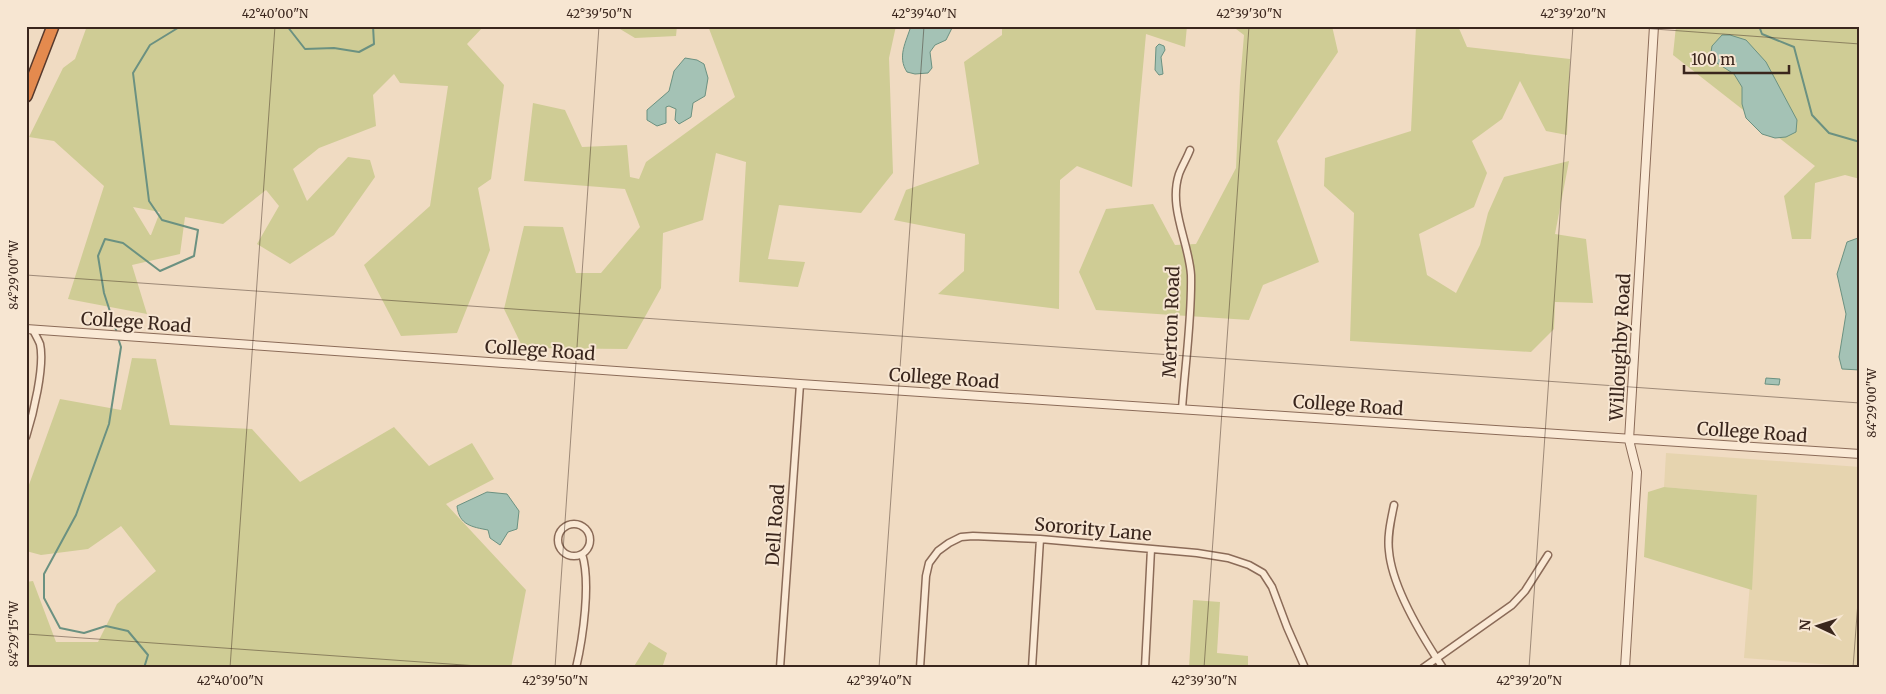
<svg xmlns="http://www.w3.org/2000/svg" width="1886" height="694" font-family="Merriweather,serif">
	<rect width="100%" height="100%" fill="#f0dbc2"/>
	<path fill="#e6d4af" d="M 1666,453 L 1860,467 L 1860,667 L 1744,658 L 1757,495 L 1664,487 Z"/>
	<path fill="#cfcc95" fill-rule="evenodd" d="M 87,26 L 484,26 L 467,44 L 504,85 L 491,179 L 478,188 L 490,250 L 457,333 L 401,336 L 364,265 L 430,206 L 448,86 L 400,83 L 394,74 L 373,95 L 376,126 L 319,148 L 293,169 L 307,201 L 348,157 L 370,160 L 375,177 L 334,235 L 290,264 L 257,244 L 279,206 L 266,190 L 223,224 L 185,217 L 180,254 L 132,265 L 147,314 L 68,299 L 104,186 L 54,141 L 29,137 L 63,68 L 75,59 ZM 133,207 L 160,212 L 151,235 L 150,235 Z
		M 615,26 L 677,26 L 676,36 L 635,38 Z
		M 708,26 L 896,26 L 889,58 L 893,173 L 861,213 L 779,205 L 768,259 L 805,262 L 798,287 L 739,282 L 746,162 L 716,153 L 703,220 L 663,233 L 661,288 L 627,349 L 523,348 L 504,309 L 524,226 L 563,227 L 576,273 L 601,273 L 640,227 L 625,189 L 524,181 L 533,103 L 565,110 L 582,147 L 627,145 L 630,177 L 639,179 L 646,162 L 735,97 Z
		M 1002,26 L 1187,26 L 1185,47 L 1146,34 L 1132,187 L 1077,166 L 1060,180 L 1059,309 L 938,294 L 964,271 L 965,234 L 894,220 L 906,190 L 979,164 L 964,62 L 1002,35 Z
		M 1232,26 L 1332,26 L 1338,52 L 1277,141 L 1319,262 L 1263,285 L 1249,320 L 1096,310 L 1079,272 L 1106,209 L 1153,204 L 1175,245 L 1196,244 L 1236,168 L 1240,82 L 1244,35 Z
		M 1416,26 L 1458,26 L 1467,47 L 1570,59 L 1567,135 L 1546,131 L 1520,81 L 1502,119 L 1472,141 L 1487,173 L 1474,207 L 1419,234 L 1427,275 L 1456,293 L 1480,245 L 1488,213 L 1504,177 L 1569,161 L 1555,234 L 1586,239 L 1593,303 L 1555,302 L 1554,329 L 1531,352 L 1350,341 L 1354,213 L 1324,186 L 1325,158 L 1411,131 Z
		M 1676,26 L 1860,26 L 1860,179 L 1845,175 L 1815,183 L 1811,239 L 1792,239 L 1784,196 L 1815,166 L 1673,55 Z
		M 132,358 L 156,359 L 170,425 L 252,429 L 300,482 L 394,427 L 429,466 L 472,443 L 494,479 L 446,504 L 526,590 L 511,668 L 26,668 L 26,582 L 33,581 L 56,642 L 98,642 L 117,604 L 156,571 L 121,526 L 88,549 L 41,555 L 26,551 L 26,493 L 60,399 L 121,410 Z
		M 1664,487 L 1757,495 L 1752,590 L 1644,557 L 1648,492 Z
		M 1193,600 L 1220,602 L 1217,653 L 1248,656 L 1248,668 L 1189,668 Z
		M 649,642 L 667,653 L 662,668 L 633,668 Z"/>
	<path fill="#a4c2b5" stroke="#6b9181" d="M 911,26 L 953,26 L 946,40 L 935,45 L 930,52 L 932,68 L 928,73 L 915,74 L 907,72 C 897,57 906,42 911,26 Z
		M 1722,35 L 1730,35 L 1746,40 L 1766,62 L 1797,120 L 1796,132 L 1786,137 L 1775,138 L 1762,134 L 1746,118 L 1742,104 L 1742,87 L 1734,74 L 1717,63 L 1711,52 L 1712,46 Z
		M 1159,44 L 1164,46 L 1165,50 L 1161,57 L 1163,74 L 1159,75 L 1155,70 L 1156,47 Z
		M 685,58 L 697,60 L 704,64 L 708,78 L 705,96 L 693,103 L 691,117 L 679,124 L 675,120 L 676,109 L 669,106 L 666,107 L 666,123 L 657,126 L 647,120 L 647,110 L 669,91 L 674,71 Z
		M 1858,238 L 1860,238 L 1860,370 L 1842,369 L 1839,357 L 1846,314 L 1837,274 L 1847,242 Z
		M 1766,378 L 1780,379 L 1779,385 L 1765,384 Z
		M 487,492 L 507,494 L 519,511 L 517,529 L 508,532 L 500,545 L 490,538 L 488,530 C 472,527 459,525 457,506 Z"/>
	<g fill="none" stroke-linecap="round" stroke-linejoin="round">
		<path stroke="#6b9181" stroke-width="2" d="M 287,26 L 305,49 L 334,48 L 359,52 L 374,44 L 373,26
			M 1759,26 L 1762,34 L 1794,47 L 1812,115 L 1829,133 L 1860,142
			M 117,333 L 104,293 L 98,256 L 105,239 L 123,243 L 160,271 L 194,256 L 198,230 L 162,220 L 149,201 L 133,73 L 150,45 L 181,26
			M 118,338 L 121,347 L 109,424 L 76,515 L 44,574 L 44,598 L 60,628 L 84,633 L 106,626 L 128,631 L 148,655 L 144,668"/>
		<defs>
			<path id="minor" d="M 1182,409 C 1185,365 1192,319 1191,275 C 1189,242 1168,208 1179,174 C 1182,166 1187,158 1190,150
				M 26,437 C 33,415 45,366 40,344 C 38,339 35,334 33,330
				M 1394,505 C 1391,520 1387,536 1389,551 C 1392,587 1423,638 1443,668
				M558 540a16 16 0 1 1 32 0a16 16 0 1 1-32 0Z
				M 576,668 C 583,638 591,582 582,554
				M 780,668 L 800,384
				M 920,668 L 926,576 L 929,563 L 938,551 L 949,543 L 961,537 L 973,536 L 1040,539 L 1197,553 L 1228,558 L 1249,565 L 1263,573 L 1272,587 L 1287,627 L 1305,668
				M 1032,668 L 1040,539
				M 1145,668 L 1151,549
				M 1423,668 L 1512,605 L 1525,591 L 1548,555"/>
			<path id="tertiary" d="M 26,329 L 800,384 L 1860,454
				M 1625,668 L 1637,472 L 1629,440 L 1654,26"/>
			<path id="motorway" d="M 26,96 L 53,26"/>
		</defs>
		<use href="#minor" stroke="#8b6b58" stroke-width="9"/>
		<use href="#tertiary" stroke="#8b6b58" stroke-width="10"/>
		<use href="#motorway" stroke="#583a2d" stroke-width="14"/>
		<use href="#minor" stroke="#fae9d5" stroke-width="6"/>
		<use href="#tertiary" stroke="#fae9d5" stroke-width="8"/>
		<use href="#motorway" stroke="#e48a4e" stroke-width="11"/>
	</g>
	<path fill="none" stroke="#3a261d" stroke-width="1" stroke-opacity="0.45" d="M 1613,26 L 1860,44M 26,275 L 1860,403M 26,634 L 506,668M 230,668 L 275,26M 555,668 L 599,26M 879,668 L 924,26M 1204,668 L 1249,26M 1529,668 L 1573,26M 1853,668 L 1860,575"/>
	<g text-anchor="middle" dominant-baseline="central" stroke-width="4" stroke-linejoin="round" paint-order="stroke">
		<g font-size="18" fill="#3a261d" stroke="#f7e6d2">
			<text transform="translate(136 322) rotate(4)">College Road</text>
			<text transform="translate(1171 322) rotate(-88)">Merton Road</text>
			<text transform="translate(1620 347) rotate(-87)">Willoughby Road</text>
			<text transform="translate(540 350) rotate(4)">College Road</text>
			<text transform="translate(944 378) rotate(4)">College Road</text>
			<text transform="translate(1348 405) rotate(4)">College Road</text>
			<text transform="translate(1752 432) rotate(4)">College Road</text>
			<text transform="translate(775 525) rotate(-86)">Dell Road</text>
			<text transform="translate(1093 529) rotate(5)">Sorority Lane</text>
		</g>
	</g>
	<rect width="1886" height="694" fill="none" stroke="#f7e6d2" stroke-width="55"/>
	<g transform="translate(1818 626) rotate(274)" stroke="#f7e6d2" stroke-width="4" paint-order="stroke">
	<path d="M0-4L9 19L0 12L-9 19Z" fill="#3a261d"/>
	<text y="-8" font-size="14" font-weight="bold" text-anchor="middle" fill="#3a261d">N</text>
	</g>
	<path d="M1684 65v8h105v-8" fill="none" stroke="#3a261d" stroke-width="2.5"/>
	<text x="1691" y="65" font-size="15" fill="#3a261d" stroke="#f7e6d2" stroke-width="4" paint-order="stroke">100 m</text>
	<rect x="28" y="28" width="1830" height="638" fill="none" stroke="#3a261d" stroke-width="2"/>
	<g font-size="12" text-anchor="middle" fill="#3a261d">
		<text x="275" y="18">42°40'00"N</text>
		<text x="599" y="18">42°39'50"N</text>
		<text x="924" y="18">42°39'40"N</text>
		<text x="1249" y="18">42°39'30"N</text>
		<text x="1573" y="18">42°39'20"N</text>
		<text transform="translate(14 275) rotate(-90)" y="4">84°29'00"W</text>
		<text transform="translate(1872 403) rotate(-90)" y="4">84°29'00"W</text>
		<text transform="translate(14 634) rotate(-90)" y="4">84°29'15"W</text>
		<text x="230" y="685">42°40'00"N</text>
		<text x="555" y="685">42°39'50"N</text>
		<text x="879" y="685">42°39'40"N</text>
		<text x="1204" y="685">42°39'30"N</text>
		<text x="1529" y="685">42°39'20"N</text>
	</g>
</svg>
